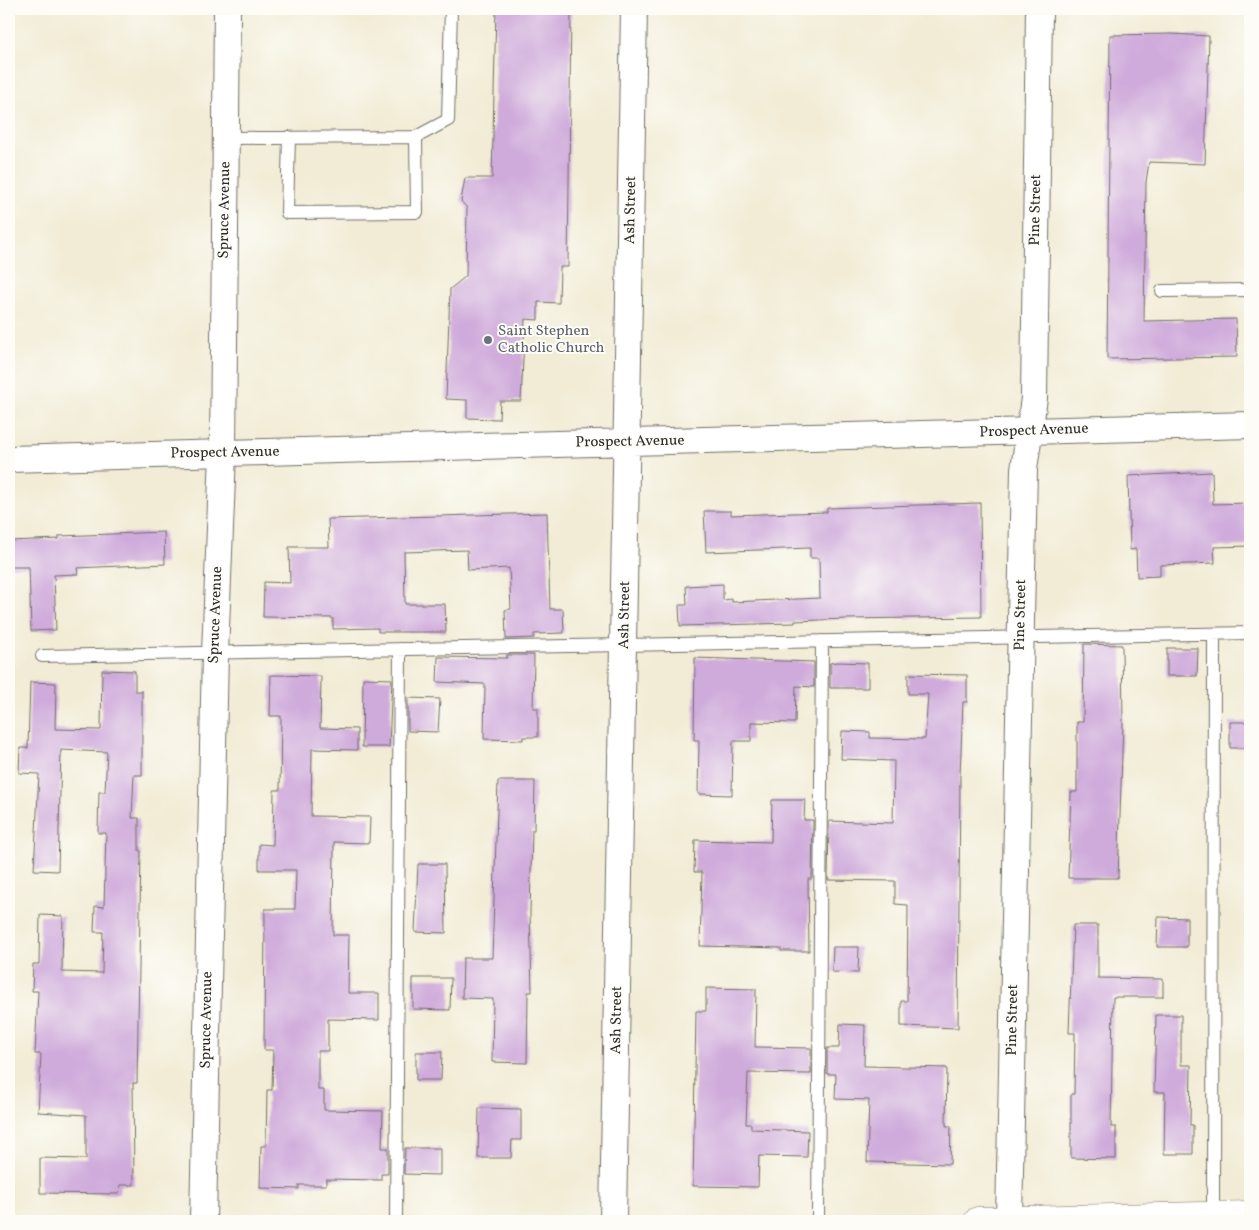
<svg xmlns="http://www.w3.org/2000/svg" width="1259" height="1230" font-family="Vollkorn,serif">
	<rect width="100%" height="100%" fill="#fdfcf7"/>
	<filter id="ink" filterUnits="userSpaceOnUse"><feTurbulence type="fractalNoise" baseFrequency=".02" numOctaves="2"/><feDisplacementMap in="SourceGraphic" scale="10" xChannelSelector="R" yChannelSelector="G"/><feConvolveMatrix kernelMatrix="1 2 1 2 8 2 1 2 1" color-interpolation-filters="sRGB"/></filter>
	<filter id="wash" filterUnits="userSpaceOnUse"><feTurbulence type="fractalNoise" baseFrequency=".0096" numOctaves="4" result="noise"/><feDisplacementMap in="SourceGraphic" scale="20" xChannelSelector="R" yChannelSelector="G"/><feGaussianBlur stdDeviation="1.12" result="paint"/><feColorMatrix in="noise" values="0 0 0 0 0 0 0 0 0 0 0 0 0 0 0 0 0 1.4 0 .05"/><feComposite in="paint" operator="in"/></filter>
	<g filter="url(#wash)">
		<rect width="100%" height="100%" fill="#f2ecd6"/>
		<g id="blocks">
			<path fill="#cfabdb" d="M 496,9 L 571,9 L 568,267 L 560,267 L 559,303 L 538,302 L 538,320 L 525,319 L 521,401 L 500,401 L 499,419 L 467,418 L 467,400 L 446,399 L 450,289 L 466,276 L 467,208 L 461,201 L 465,178 L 492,178 Z
				M 1171,34 L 1209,36 L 1205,164 L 1149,162 L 1146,182 L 1144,321 L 1236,319 L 1237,357 L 1107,359 L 1110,35 Z
				M 1212,472 L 1213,504 L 1250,503 L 1250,546 L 1214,547 L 1215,563 L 1160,565 L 1160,576 L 1137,577 L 1136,549 L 1130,550 L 1128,476 Z
				M 980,503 L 981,617 L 846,619 L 795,621 L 795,623 L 680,626 L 679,605 L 687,605 L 686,586 L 723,584 L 723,600 L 732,599 L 732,602 L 820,598 L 819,558 L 810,558 L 810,548 L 706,552 L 704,511 L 731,511 L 731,515 L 827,512 L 827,508 Z
				M 547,513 L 550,609 L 563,609 L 564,633 L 534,634 L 534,638 L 506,639 L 505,610 L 511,609 L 509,568 L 468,570 L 467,550 L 404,552 L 405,604 L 445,604 L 446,632 L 378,632 L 378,628 L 333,629 L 333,618 L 263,617 L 264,582 L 290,583 L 289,547 L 329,547 L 328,519 Z
				M 164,532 L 165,564 L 77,568 L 78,574 L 54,575 L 56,630 L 31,631 L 29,567 L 9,567 L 9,541 L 59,539 L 59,536 Z
				M 1084,644 L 1122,645 L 1123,723 L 1118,878 L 1068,878 L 1071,792 L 1077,792 L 1077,722 L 1083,722 Z
				M 1167,648 L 1198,648 L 1197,676 L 1167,676 Z
				M 507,655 L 534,655 L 533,708 L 538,708 L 538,737 L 523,737 L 523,740 L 484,739 L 485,684 L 437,682 L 438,657 L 507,658 Z
				M 695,658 L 814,662 L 814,687 L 796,686 L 795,723 L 751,722 L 751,741 L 733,741 L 732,795 L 698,794 L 699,740 L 694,740 Z
				M 837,662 L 868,663 L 868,688 L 830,688 L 830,663 Z
				M 102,670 L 135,671 L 135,691 L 142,691 L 142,775 L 134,775 L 132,818 L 139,818 L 139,851 L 141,851 L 137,1083 L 133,1083 L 134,1185 L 120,1185 L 119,1194 L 40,1193 L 40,1158 L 86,1159 L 86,1115 L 38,1112 L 41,1054 L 35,1054 L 38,991 L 32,991 L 33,964 L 39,964 L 40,915 L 63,916 L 62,972 L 102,973 L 103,932 L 94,932 L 95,906 L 104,907 L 106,833 L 98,833 L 99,792 L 105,792 L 107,752 L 61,750 L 58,871 L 34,870 L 39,774 L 19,773 L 20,748 L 28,748 L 30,682 L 56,683 L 55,729 L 101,730 Z
				M 908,674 L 967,675 L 967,702 L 963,702 L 960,775 L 958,1028 L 901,1026 L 901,1001 L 907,1001 L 908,905 L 895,904 L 895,881 L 828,880 L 829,821 L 893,823 L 894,761 L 841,759 L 842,731 L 870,732 L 870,738 L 925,739 L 928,694 L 908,694 Z
				M 271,675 L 321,676 L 320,728 L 357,729 L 357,750 L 312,749 L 311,816 L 370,817 L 369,843 L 334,842 L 333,935 L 349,935 L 348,993 L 379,993 L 379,1020 L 328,1019 L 328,1051 L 318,1051 L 318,1090 L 324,1090 L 324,1110 L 383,1111 L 382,1148 L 388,1148 L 388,1174 L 381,1174 L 381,1180 L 326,1179 L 326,1185 L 299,1185 L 299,1189 L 260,1188 L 261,1146 L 266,1146 L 267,1090 L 272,1090 L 273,1050 L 264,1050 L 265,909 L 295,909 L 296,870 L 259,870 L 259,844 L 273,845 L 274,790 L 280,790 L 281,716 L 270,716 Z
				M 363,678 L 392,679 L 389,747 L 362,747 Z
				M 408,698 L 440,699 L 438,732 L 408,731 Z
				M 1230,722 L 1250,722 L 1250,748 L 1230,748 Z
				M 498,781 L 535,781 L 534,830 L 532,830 L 530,913 L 532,992 L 528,992 L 527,1063 L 492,1062 L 493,999 L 462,998 L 463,958 L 492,958 Z
				M 772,800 L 805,800 L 804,820 L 813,820 L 812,879 L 808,879 L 809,951 L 781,951 L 781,948 L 700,946 L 702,872 L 694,872 L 695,840 L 771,842 Z
				M 418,864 L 445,864 L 446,933 L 415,932 Z
				M 1158,917 L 1187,918 L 1187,947 L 1157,947 Z
				M 1073,925 L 1098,925 L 1098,978 L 1163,979 L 1163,997 L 1113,997 L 1111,1127 L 1116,1127 L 1116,1159 L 1071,1158 L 1071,1094 L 1074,1094 L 1075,1033 L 1069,1033 Z
				M 833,947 L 859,947 L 858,973 L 832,972 Z
				M 413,978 L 451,978 L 450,1010 L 413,1009 Z
				M 706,988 L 756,989 L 755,1047 L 811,1048 L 811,1074 L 748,1073 L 746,1124 L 751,1124 L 751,1129 L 808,1131 L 807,1157 L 759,1156 L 758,1187 L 693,1186 L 696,1011 L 706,1011 Z
				M 1156,1015 L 1181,1015 L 1181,1065 L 1191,1065 L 1190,1125 L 1193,1125 L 1193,1154 L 1164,1154 L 1165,1092 L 1154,1092 Z
				M 840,1024 L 865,1025 L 864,1066 L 947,1068 L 946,1126 L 951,1126 L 950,1164 L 867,1162 L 869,1100 L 835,1099 L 836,1074 L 827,1074 L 827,1048 L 839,1048 Z
				M 416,1052 L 442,1052 L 441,1080 L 416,1080 Z
				M 479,1108 L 521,1109 L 521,1140 L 512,1140 L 511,1158 L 478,1158 Z
				M 405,1148 L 440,1148 L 440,1175 L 404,1174 Z"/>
		</g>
	</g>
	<g filter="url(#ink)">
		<use href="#blocks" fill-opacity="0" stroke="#716f67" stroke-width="1"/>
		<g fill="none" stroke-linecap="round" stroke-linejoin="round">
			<defs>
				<path id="service" d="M 289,137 L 287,213 L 417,212 L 416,137
					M 226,138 L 416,137 L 448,120 L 451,9
					M 1162,291 L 1250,290
					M 42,656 L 1250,633
					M 1213,1216 L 1214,634
					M 396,1221 L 400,649
					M 818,1221 L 822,641"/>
				<path id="minor" d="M 9,459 L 1250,425
					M 203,1221 L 215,653 L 223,453 L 227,9
					M 613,1221 L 634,9
					M 1009,1221 L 1024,469 L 1034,398 L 1039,9"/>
				<path id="tertiary" d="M 978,1221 L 1250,1215"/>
			</defs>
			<use href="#service" stroke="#716f67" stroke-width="14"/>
			<use href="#minor" stroke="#716f67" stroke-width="28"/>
			<use href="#tertiary" stroke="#716f67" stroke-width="29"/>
			<use href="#service" stroke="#fff" stroke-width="12"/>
			<use href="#minor" stroke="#fff" stroke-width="26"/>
			<use href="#tertiary" stroke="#fff" stroke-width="28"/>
		</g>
	</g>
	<circle fill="#6b7280" stroke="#fdfcf7" stroke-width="2" cx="488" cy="340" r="5"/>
	<g text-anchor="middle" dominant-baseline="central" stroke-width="4" stroke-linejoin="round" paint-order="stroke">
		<g font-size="15" fill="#2b2b2b" stroke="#fdfcf7">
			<text transform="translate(225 210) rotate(-89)">Spruce Avenue</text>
			<text transform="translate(631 210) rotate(-89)">Ash Street</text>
			<text transform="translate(1036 210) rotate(-89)">Pine Street</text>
			<text transform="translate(1034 431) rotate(-2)">Prospect Avenue</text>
			<text transform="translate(630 442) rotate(-1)">Prospect Avenue</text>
			<text transform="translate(225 453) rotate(-1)">Prospect Avenue</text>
			<text transform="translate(216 615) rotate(-88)">Spruce Avenue</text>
			<text transform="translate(625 615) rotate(-89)">Ash Street</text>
			<text transform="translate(1021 615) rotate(-89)">Pine Street</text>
			<text transform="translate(207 1020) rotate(-89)">Spruce Avenue</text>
			<text transform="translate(617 1020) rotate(-89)">Ash Street</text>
			<text transform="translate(1013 1020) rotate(-89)">Pine Street</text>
		</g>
		<g font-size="15" fill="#5b616d" stroke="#fdfcf7" text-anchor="start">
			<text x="498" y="331">Saint Stephen<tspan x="498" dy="17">Catholic Church</tspan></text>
		</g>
	</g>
	<rect width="1259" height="1230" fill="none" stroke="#fdfcf7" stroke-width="30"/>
</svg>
